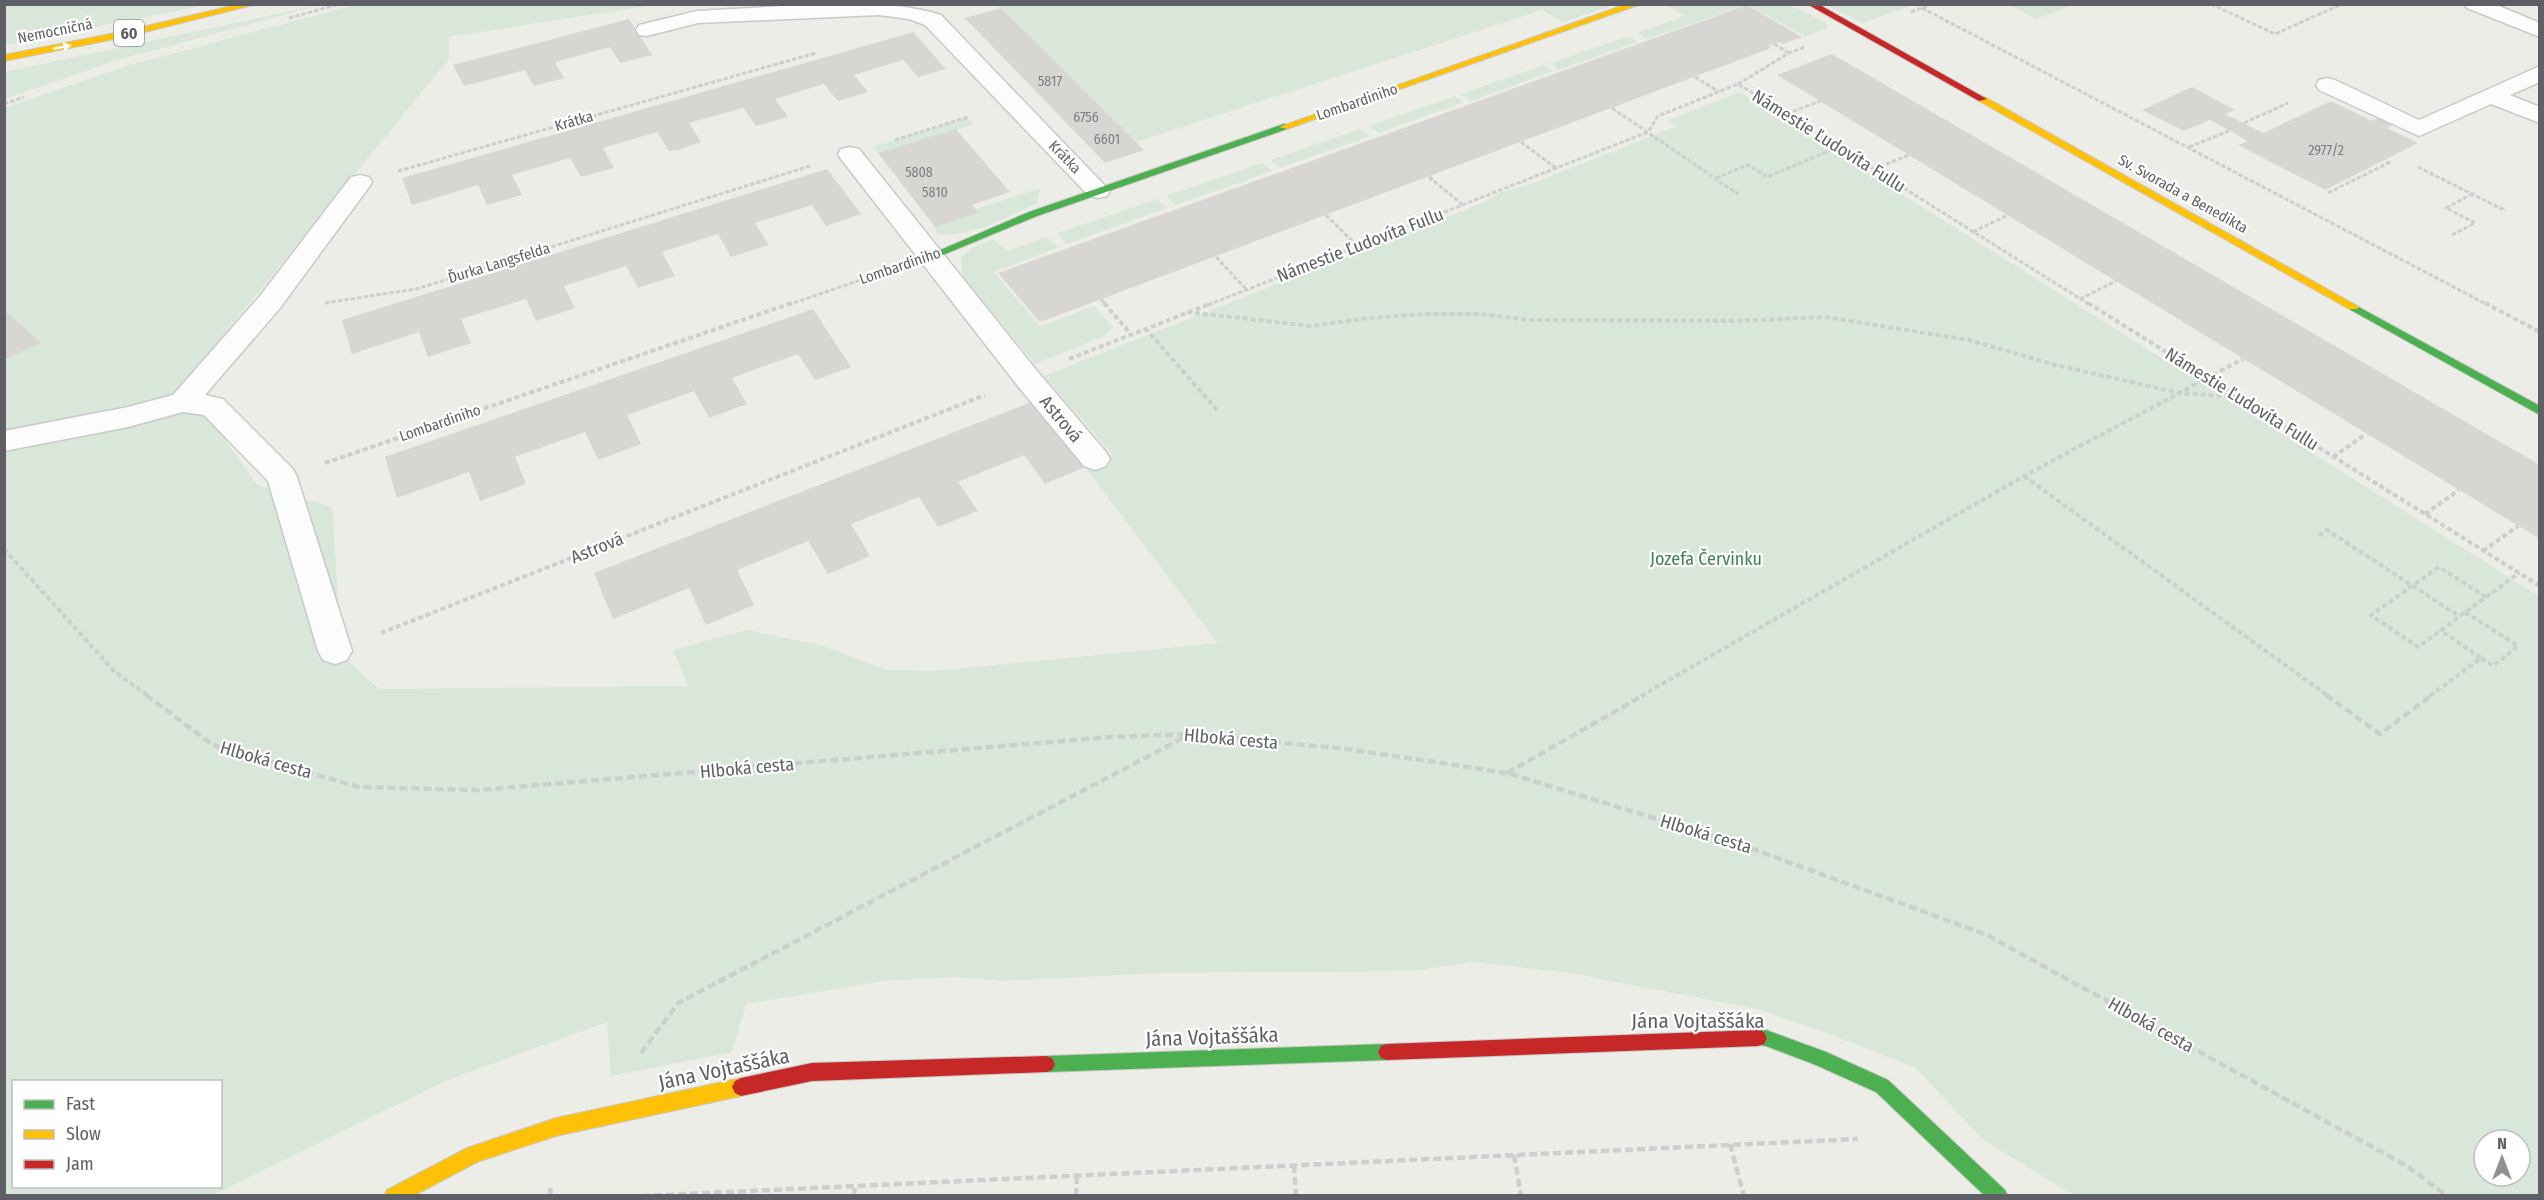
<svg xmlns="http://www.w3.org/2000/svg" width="2544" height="1200" font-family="'Fira Sans Condensed',sans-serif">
	<rect width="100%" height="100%" fill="#edede8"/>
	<path fill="#d8e7d9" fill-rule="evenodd" d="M 5,4 L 205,4 L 205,5 L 5,45 Z
		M 320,5 L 111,62 L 5,99 L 5,72 Z
		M 354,5 L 653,5 L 449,37 L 449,59 L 175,394 L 214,424 L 258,486 L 332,507 L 342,656 L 379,689 L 688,686 L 673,650 L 746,630 L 821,645 L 887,670 L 935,671 L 1218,643 L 1085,467 L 1113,455 L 1044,376 L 1358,252 L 1383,239 L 1415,230 L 1480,204 L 1501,192 L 1528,185 L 1677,126 L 1668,120 L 1740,92 L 2539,596 L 2539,1195 L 2073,1195 L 1982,1139 L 1916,1068 L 1824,1032 L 1756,1009 L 1570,973 L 1473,962 L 1413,971 L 1159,973 L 1005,981 L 953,977 L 882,981 L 746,1004 L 732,1052 L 611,1076 L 607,1022 L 445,1081 L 213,1195 L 5,1195 L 4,108 L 130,65 ZM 14,1082 L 220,1082 L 220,1186 L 14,1186 ZM 2484,1140 L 2520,1140 L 2520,1176 L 2484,1176 Z
		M 997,5 L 1615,5 L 1563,22 L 1542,10 L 1136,142 Z
		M 1666,5 L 1745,5 L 1647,39 L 1637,33 L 1685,16 Z
		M 1748,5 L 1789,5 L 1826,22 L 1826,29 L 1805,36 Z
		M 1826,5 L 1913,5 L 1862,23 Z
		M 2009,5 L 2074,5 L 2036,19 Z
		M 1629,36 L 1637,42 L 1559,70 L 1550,63 Z
		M 1544,65 L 1553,71 L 1471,101 L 1461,94 Z
		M 1455,96 L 1464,102 L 1379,133 L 1369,126 Z
		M 967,118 L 973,125 L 878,153 L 872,147 Z
		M 1360,129 L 1370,136 L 1280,168 L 1271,160 Z
		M 1262,163 L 1272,171 L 1176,205 L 1166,196 Z
		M 1039,188 L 1040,190 L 1037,203 C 1008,217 969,238 937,234 L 935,227 L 978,212 L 976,209 Z
		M 1157,199 L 1167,208 L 1067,244 L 1057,233 Z
		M 1047,237 L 1058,248 L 994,272 L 1040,326 L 1094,306 L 1113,327 L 1104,336 L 1035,364 L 962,277 L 961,257 L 972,248 L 994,239 L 1007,251 Z"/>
	<path fill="#d7d6d3" d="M 1747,5 L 1802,37 L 1783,44 L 1779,42 L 1768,46 L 1771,48 L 1040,322 L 998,273 Z
		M 1001,8 L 1121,127 L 1144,150 L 1105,163 L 965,18 Z
		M 629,19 L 652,55 L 620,63 L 610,47 L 555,62 L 564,78 L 534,86 L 525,70 L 464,86 L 453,65 Z
		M 913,32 L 946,69 L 918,77 L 903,60 L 854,75 L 868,92 L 838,101 L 824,84 L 775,99 L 788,117 L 756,126 L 743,108 L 689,123 L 701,142 L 679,150 L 669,151 L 657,132 L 603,148 L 614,168 L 581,177 L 570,158 L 512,175 L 522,195 L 487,205 L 478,185 L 412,205 L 402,178 Z
		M 1832,54 L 2540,465 L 2540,539 L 1777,75 Z
		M 2192,87 L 2235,110 L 2225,114 L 2263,133 L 2331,101 L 2372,121 L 2378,118 L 2392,125 L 2387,128 L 2418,143 L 2325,190 L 2238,145 L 2248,141 L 2210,120 L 2184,131 L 2142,110 Z
		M 956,129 L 1010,192 L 972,205 L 979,212 L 935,227 L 878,153 Z
		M 827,169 L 861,214 L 826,226 L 812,205 L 755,223 L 769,245 L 731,257 L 718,234 L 662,252 L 675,276 L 638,288 L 626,266 L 564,286 L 575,308 L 536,321 L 526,299 L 461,319 L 471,343 L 428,357 L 419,332 L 352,354 L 342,320 Z
		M 813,309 L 851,367 L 815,380 L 798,354 L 732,378 L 747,404 L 709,418 L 694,391 L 627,415 L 641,444 L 598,460 L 585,432 L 515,457 L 526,484 L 480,501 L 469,472 L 397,498 L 385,457 Z
		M 4,310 L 41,343 L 4,360 Z
		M 1034,401 L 1085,467 L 1045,484 L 1024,455 L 958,482 L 978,511 L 938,527 L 919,497 L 851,524 L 870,556 L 828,574 L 808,541 L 737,570 L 754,605 L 706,625 L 689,588 L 613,619 L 594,573 Z"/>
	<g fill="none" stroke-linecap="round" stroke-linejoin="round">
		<defs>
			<path id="street" d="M 819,4 C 861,4 900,2 941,15 L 1110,191 L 1107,196 L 1098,198 L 1089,196 L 925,25 L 909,19 L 879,15 L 698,23 L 647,36 L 639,35 L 636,30 L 639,25 L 697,11 Z
				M 2464,4 L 2494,4 L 2540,23 L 2540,37 L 2467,8 Z
				M 2540,66 L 2540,82 L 2510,95 L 2540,107 L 2540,123 L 2491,104 L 2419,136 L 2319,90 L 2316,85 L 2319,80 L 2327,78 L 2335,80 L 2419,120 Z
				M 850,147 L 859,149 L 1037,371 L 1106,452 L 1110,459 L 1106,466 L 1095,470 L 1084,466 L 1017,385 L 841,159 L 838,154 L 841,149 Z
				M 360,175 L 369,177 L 372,182 L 369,187 L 280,308 L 205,395 L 223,399 L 293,469 L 297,477 L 352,651 L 347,660 L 335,664 L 323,660 L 318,651 L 268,481 L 204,415 L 183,412 L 128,427 L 4,451 L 4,431 L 128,407 L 173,395 L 260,296 L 351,177 Z"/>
			<path id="fast" d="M 1284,124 L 1287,125 L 1287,129 L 1037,216 L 933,259 L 925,259 L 924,257 L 1029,212 Z
				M 2353,304 L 2540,406 L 2540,415 L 2349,309 L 2349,305 Z
				M 1758,1030 L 1766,1030 L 1826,1052 L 1888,1080 L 2005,1190 L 2008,1196 L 1985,1196 L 1876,1092 L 1816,1065 L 1766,1046 L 1752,1044 L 1749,1038 L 1752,1032 Z
				M 1387,1044 L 1393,1046 L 1396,1052 L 1393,1058 L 1387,1060 L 1046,1072 L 1040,1070 L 1037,1064 L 1040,1058 L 1046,1056 Z"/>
			<path id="slow" d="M 240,4 L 257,4 L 125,37 L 4,61 L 4,55 L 125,31 Z
				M 1627,4 L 1641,4 L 1287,129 L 1279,127 Z
				M 1979,97 L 1985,97 L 2359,307 L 2357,309 L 2349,309 L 1979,101 Z
				M 741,1078 L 747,1081 L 750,1087 L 747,1093 L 741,1096 L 556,1136 L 477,1162 L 413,1196 L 384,1196 L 387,1190 L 467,1148 L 556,1118 Z"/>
			<path id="jam" d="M 1807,4 L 1818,4 L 1987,99 L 1979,101 Z
				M 1758,1030 L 1764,1032 L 1767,1038 L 1764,1044 L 1758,1046 L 1387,1060 L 1381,1058 L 1378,1052 L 1381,1046 L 1387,1044 Z
				M 1046,1056 L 1052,1058 L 1055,1064 L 1052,1070 L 1046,1072 L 812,1081 L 741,1096 L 735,1093 L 732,1087 L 735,1081 L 741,1078 L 812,1063 Z"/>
		</defs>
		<use href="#street" stroke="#c9c9c9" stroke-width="3"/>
		<use href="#fast" stroke="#c8c9c9" stroke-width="2"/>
		<use href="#slow" stroke="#c8c9c9" stroke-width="2"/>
		<use href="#jam" stroke="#c8c9c9" stroke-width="2"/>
		<path stroke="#cbcfcd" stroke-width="3" stroke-dasharray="4.5 2" stroke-linecap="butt" d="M 2211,4 L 2275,34 L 2342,4
			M 1922,8 L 2488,305
			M 1911,12 L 1931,4
			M 289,18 L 340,4
			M 1774,44 L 1789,53
			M 1695,77 L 1719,92
			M 1738,84 L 1789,53 L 1805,47
			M 4,104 L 24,97
			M 1612,108 L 1738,194
			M 1787,114 L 1820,101
			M 2244,123 L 2288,103
			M 895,140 L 968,117
			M 1521,142 L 1556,168
			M 2189,147 L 2229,131
			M 2418,167 L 2506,211
			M 1874,169 L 1909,155
			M 398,171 L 816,53
			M 1429,177 L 1463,205
			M 1716,178 L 1748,165 L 1767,177 L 1839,147
			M 2328,193 L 2392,161
			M 1326,215 L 1357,246
			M 1973,232 L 2008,215
			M 2452,235 L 2475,223 L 2446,208 L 2472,194
			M 1216,257 L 1246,289
			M 1101,299 L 1106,305
			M 2080,299 L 2116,281
			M 325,303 L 416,289 L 810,166
			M 788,305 L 886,271
			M 1208,305 L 1648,132 L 1658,116 L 1738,84 L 2090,305"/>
		<path stroke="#cbcfcd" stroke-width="4" stroke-dasharray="5 3" stroke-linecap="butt" d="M 1104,303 L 1130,333
			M 2088,303 L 2540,586
			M 2485,303 L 2540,332
			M 1187,312 L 1311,326 L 1369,318 L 1426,314 L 1480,314 L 1530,320 L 1736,321 L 1825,317 L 1969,340 L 2056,365 L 2179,393 L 2237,397
			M 1145,328 L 1218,411
			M 1069,359 L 1212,303
			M 2333,457 L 2366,434
			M 325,463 L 792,303
			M 2024,476 L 2328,696
			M 2425,514 L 2459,490
			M 2319,536 L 2327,530 L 2459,616
			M 4,549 L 114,671 L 148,696
			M 2483,551 L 2518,526
			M 2486,597 L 2439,567 L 2371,615 L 2418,647 L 2519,573
			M 2465,612 L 2518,646 L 2493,666 L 2481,658
			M 381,633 L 985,395
			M 1641,696 L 2024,476 L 2243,359
			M 2430,696 L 2481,658 L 2440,630"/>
		<path stroke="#cbcfcd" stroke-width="4.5" stroke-dasharray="8 4" stroke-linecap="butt" d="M 146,695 L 213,745 L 359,787 L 479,790 L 1110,737 L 1190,734 L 1347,749 L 1507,773 L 1742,845 L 1987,935 L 2407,1166 L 2447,1196
			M 2326,695 L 2380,734 L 2432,695
			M 1507,773 L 1644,695
			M 641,1053 L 678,1003 L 1187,736
			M 1730,1144 L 1744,1196
			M 1514,1155 L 1521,1196
			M 1294,1165 L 1296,1196
			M 550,1196 L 551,1184
			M 642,1196 L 1858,1139
			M 854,1196 L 855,1186
			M 1076,1196 L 1077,1175"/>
		<use href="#street" fill="#fcfcfc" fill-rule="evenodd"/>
		<use href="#fast" fill="#4caf50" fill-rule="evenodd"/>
		<use href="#slow" fill="#ffc107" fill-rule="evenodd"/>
		<use href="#jam" fill="#c62828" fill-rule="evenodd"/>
	</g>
	<defs><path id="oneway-solid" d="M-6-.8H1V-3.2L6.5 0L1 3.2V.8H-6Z" transform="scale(1.5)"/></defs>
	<use fill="#f6fbf6" href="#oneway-solid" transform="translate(62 47) rotate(-11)"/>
	<g text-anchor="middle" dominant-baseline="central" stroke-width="4.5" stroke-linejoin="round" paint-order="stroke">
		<g font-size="14" fill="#7d7e81">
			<text x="1050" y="81">5817</text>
			<text x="1086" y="117">6756</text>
			<text x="1107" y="139">6601</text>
			<text x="2326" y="150">2977/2</text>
			<text x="919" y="172">5808</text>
			<text x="935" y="192">5810</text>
		</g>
		<g font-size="15" fill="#5e6065" stroke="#fff">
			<text transform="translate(55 31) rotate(-11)">Nemocničná</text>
			<text transform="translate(1357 102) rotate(-19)">Lombardiniho</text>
			<text transform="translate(574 121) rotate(-16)">Krátka</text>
			<text transform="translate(1065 157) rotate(46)">Krátka</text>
			<text transform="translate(2183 194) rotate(29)">Sv. Svorada a Benedikta</text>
			<text transform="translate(499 263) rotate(-17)">Ďurka Langsfelda</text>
			<text transform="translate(900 266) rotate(-19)">Lombardiniho</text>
			<text transform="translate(440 423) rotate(-19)">Lombardiniho</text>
		</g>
		<rect fill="#fff" stroke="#8e9093" stroke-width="1.5" x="114" y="20" width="30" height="26" rx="4.5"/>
		<g font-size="16" font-weight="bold" fill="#5e6065">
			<text x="129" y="33">60</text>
		</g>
		<g font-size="18" fill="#5e6065" stroke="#fff">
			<text transform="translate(1829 141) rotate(32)">Námestie Ľudovíta Fullu</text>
			<text transform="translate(1360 245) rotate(-21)">Námestie Ľudovíta Fullu</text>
			<text transform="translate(2242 399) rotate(32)">Námestie Ľudovíta Fullu</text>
			<text transform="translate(1061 419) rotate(50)">Astrová</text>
			<text transform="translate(597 548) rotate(-22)">Astrová</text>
			<text transform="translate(1231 739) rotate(5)">Hlboká cesta</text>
			<text transform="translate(266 760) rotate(16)">Hlboká cesta</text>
			<text transform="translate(747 768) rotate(-5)">Hlboká cesta</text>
			<text transform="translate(1706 834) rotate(17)">Hlboká cesta</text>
			<text transform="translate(2151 1025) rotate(29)">Hlboká cesta</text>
		</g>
		<g font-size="18" fill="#418150" stroke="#fff">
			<text x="1706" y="559">Jozefa Červinku</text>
		</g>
		<g font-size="21" fill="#5e6065" stroke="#fff">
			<text x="1698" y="1021">Jána Vojtaššáka</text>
			<text transform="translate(1212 1037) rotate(-2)">Jána Vojtaššáka</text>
			<text transform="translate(724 1069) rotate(-12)">Jána Vojtaššáka</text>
		</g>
	</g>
	<rect width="2544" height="1200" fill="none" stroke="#5e6065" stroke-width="12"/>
	<rect x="12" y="1080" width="210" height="108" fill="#ffffff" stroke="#bfbfc1" stroke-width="1.5"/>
	<rect x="24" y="1100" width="30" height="9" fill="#4caf50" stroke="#bfbfc1" stroke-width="1.5"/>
	<text x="66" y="1110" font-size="18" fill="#5e6065">Fast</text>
	<rect x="24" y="1130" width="30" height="9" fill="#ffc107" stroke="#bfbfc1" stroke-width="1.5"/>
	<text x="66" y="1140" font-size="18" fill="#5e6065">Slow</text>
	<rect x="24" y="1160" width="30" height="9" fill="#c62828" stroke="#bfbfc1" stroke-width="1.5"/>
	<text x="66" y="1170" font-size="18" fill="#5e6065">Jam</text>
	<g transform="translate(2502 1158)"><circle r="28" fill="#ffffff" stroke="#bfbfc1" stroke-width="1.5"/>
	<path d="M0-4.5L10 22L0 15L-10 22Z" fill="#909193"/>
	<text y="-9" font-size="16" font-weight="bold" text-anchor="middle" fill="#5e6065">N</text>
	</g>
</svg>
